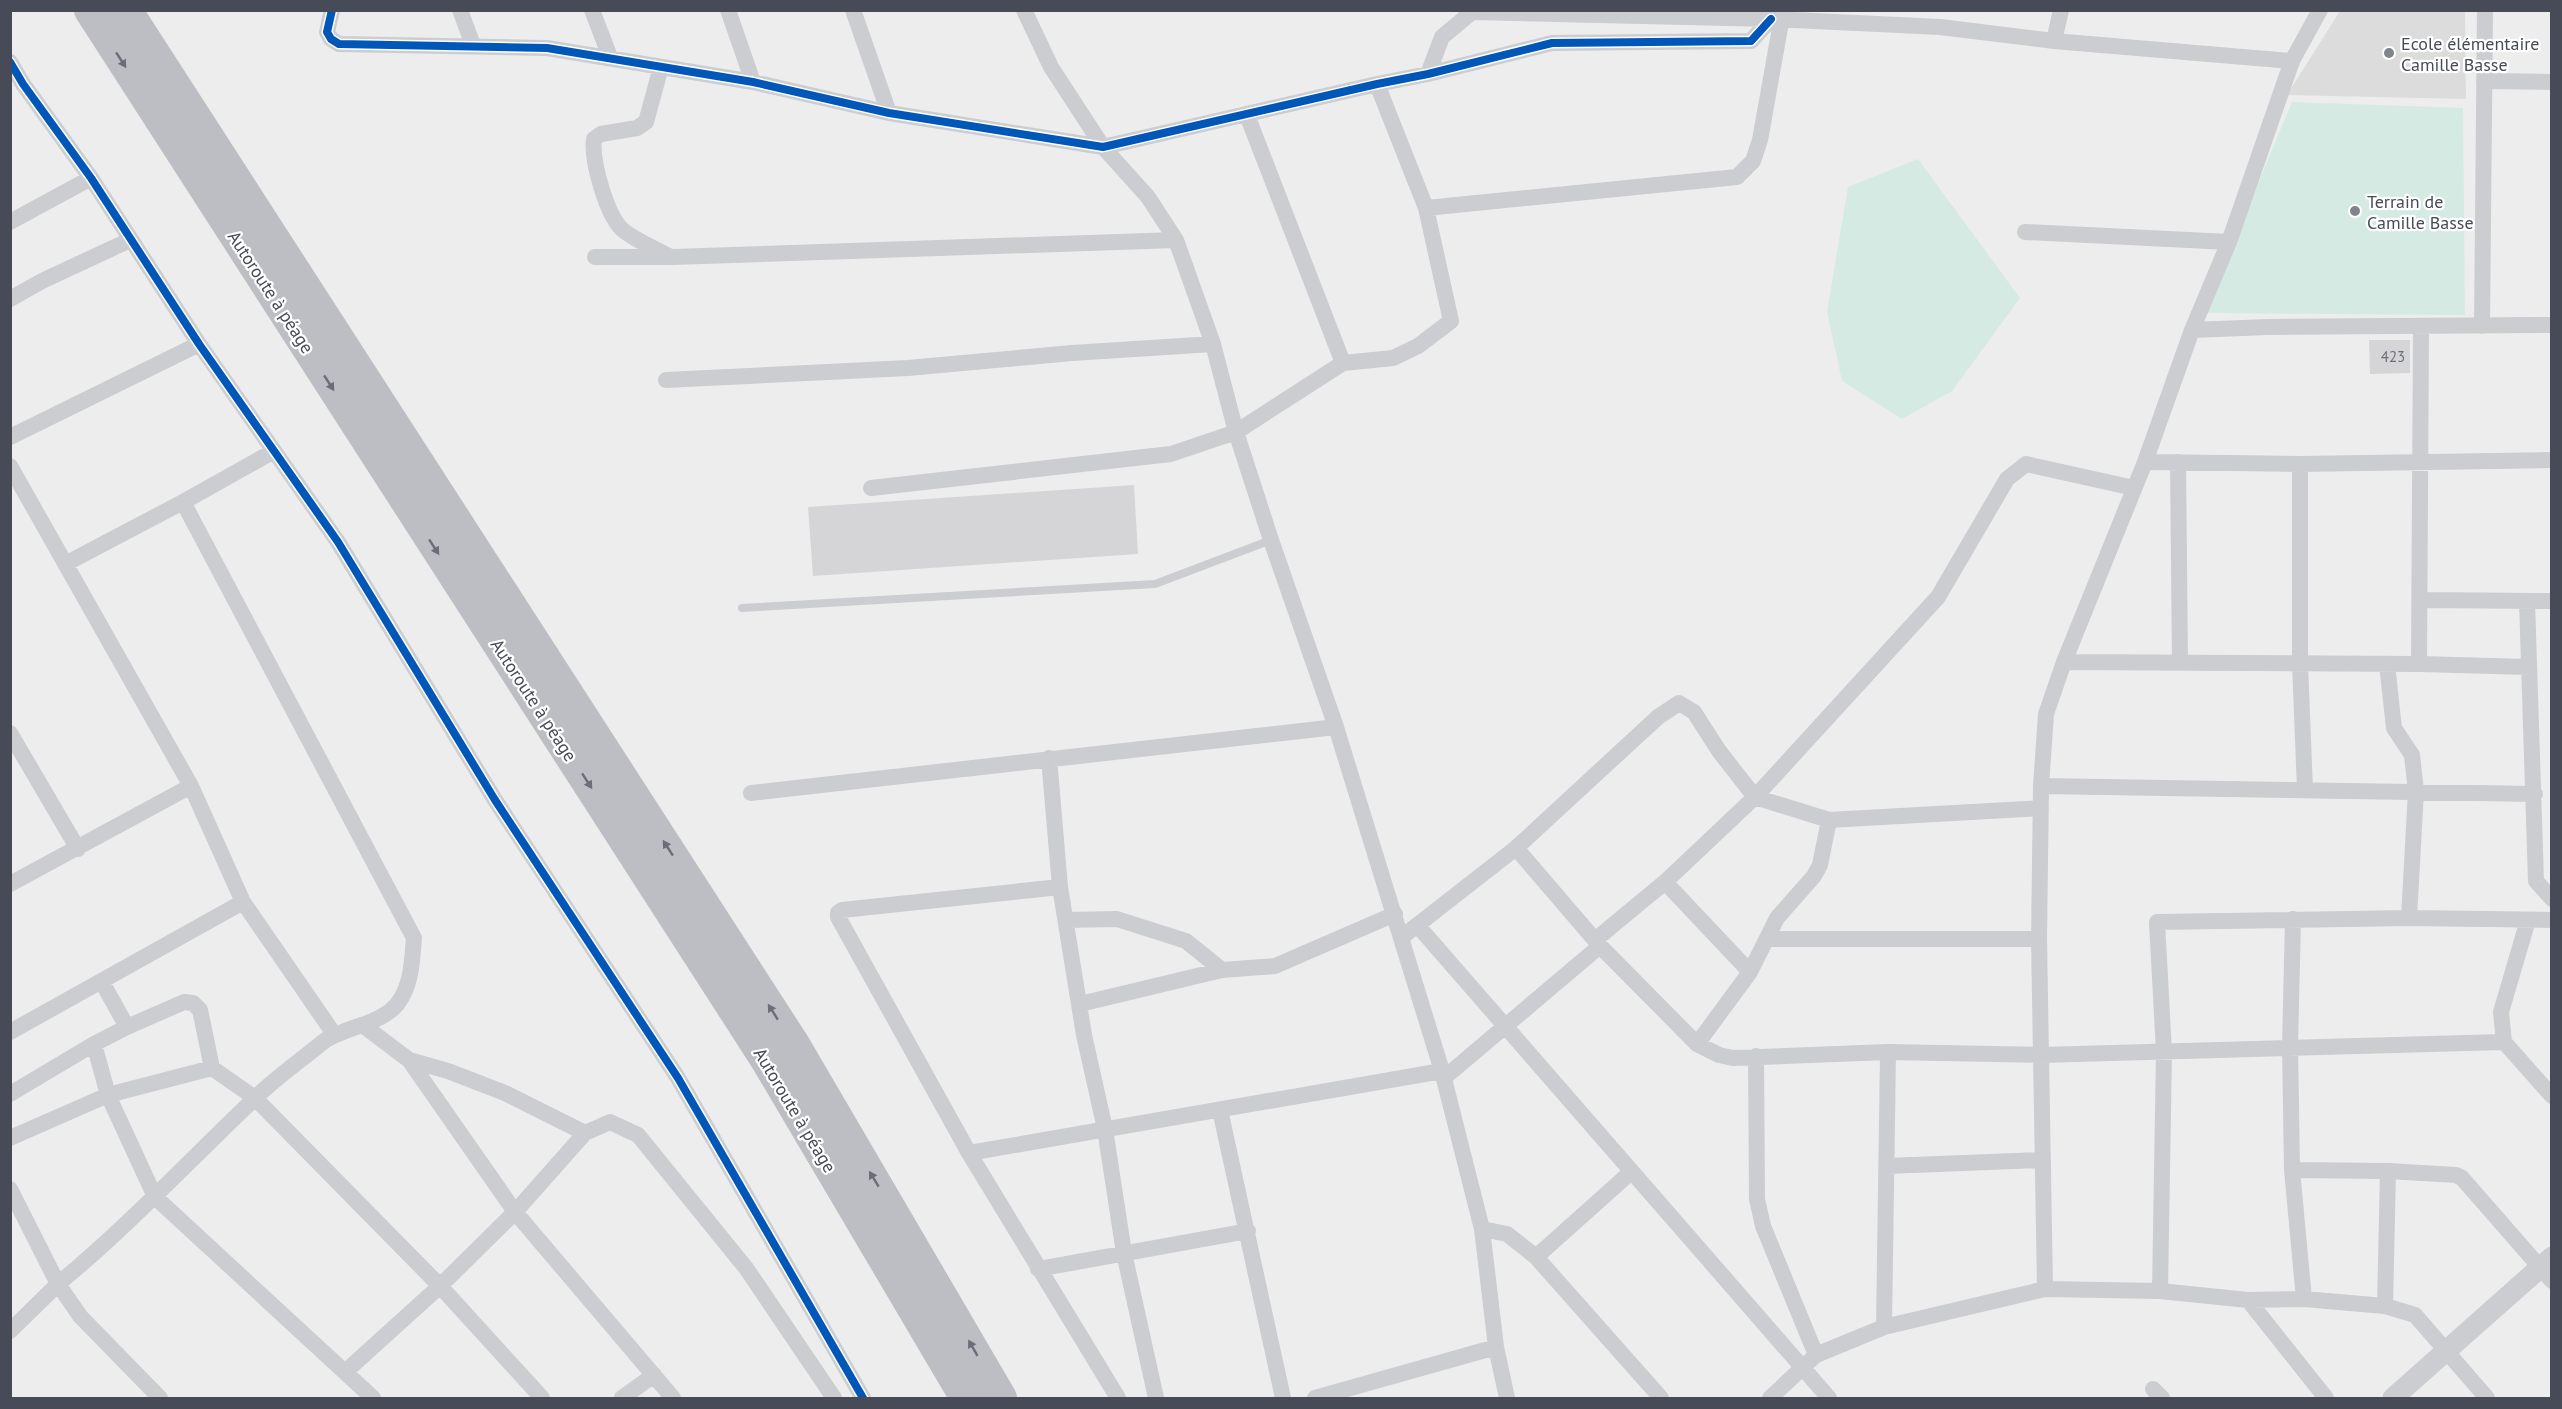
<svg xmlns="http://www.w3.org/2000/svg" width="2562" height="1409" font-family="'PT Sans',sans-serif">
	<rect width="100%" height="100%" fill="#eeeded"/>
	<path fill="#dcdcdc" d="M 2340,11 L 2465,11 L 2466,99 L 2287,95 Z"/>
	<path fill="#d4eae3" d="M 2292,102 L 2463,108 L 2465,315 L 2204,313 Z
		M 1918,159 L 2020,298 L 1952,391 L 1902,419 L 1842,381 L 1827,312 L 1848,187 Z"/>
	<path fill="#d5d5d7" d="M 2369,340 L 2410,340 L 2410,373 L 2370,374 Z
		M 1134,485 L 1138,554 L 813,576 L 808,507 Z"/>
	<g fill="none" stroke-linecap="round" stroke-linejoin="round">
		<path stroke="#cccdd0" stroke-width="8" d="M 742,608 L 1155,584 L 1271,540"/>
		<path stroke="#cccdd0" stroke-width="16" d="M 332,10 L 327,32 L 331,39 L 339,44 L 547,48 L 753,82 L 889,113 L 1103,147 L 1377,84 L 1428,74 L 1552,43 L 1751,41 L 1771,19
			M 460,10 L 473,45
			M 592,10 L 610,57
			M 728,10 L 753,82
			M 853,10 L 889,113
			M 1024,10 L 1051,67 L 1103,147 L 1148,197 L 1176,240 L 1213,344 L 1236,432 L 1271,540 L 1336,727 L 1442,1071 L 1482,1229 L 1496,1347 L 1507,1398
			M 2054,41 L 2061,10
			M 10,62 L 23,84 L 91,178 L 199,344 L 338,542 L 495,800 L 678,1078 L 863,1398
			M 661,67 L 646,122 L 637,128 L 601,134 L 594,139 C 591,160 607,218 624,231 C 637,241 654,248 669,256
			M 1428,74 L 1442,37 L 1472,12 L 1771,19 L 1940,27 L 2054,41 L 2292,61
			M 2484,81 L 2552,82
			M 1247,115 L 1343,363
			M 1426,208 L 1737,177 L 1753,161 L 1760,140 L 1783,11
			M 10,222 L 91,178
			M 2025,232 L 2229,242
			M 595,257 L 672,257 L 1176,240
			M 10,299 L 42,281 L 130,240
			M 2482,326 L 2485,10
			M 2192,330 L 2268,327 L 2552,325
			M 666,380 L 908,368 L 1072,353 L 1213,344
			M 10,437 L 199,344
			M 2145,462 L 2300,464 L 2552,460
			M 2178,462 L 2180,662
			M 2300,464 L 2300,663 L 2305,790
			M 10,466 L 191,786 L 243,902 L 334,1034
			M 871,488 L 1171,454 L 1236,432 L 1343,363 L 1393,358 L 1418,346 L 1451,321 L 1426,208 L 1377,84
			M 67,563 L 183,502 L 274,451
			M 2420,600 L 2552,601
			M 2527,601 L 2536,881 L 2552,899
			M 2064,662 L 2419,664 L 2529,667
			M 2387,664 L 2394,728 L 2412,755 L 2416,791 L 2409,918
			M 2419,664 L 2421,326
			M 10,733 L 78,849
			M 1049,758 L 1060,887 L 1084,1035 L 1105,1129 L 1124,1253 L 1156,1398
			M 2041,786 L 2535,794
			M 751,793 L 1336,727
			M 1829,820 L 2041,808
			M 1516,848 L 1600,946 L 1697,1044 L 1719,1055 L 1733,1058 L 1888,1052 L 2041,1055 L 2504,1042
			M 1665,882 L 1750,972
			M 10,884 L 191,786
			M 1060,887 L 842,910 L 838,913 L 838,917 L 969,1153 L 1118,1398
			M 2293,919 L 2290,1046 L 2292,1170 L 2304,1299
			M 1066,920 L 1117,919 L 1186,941 L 1222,970 L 1275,966 L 1395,914
			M 2528,920 L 2501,1012 L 2504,1042 L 2552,1096
			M 1418,926 L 1829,1398
			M 1402,937 L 1516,848 L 1658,717 L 1679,703 L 1694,712 L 1719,751 L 1755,797 L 1829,820 L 1820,865 L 1814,876 L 1777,918 L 1750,972 L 1697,1044
			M 1767,939 L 2039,939
			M 1595,940 L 1665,882 L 1755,797 L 1938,597 L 2007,479 L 2026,464 L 2134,488
			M 102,982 L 127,1027
			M 1080,1004 L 1222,970
			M 364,1026 L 409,1060 L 448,1071 L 505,1093 L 585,1133
			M 10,1032 L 243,902
			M 94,1044 L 108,1095 L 155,1197 L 373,1398
			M 1756,1056 L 1757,1199 L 1763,1226 L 1816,1355
			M 409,1060 L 515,1212 L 673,1398
			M 1444,1078 L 1600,946
			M 10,1094 L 94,1044 L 127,1027 L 184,1002 L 193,1003 L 200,1010 L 212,1068 L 255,1098 L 440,1286 L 542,1398
			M 1220,1110 L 1283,1398
			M 10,1138 L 108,1095 L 212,1068
			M 969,1153 L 1442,1071
			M 1887,1166 L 2043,1160
			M 2292,1170 L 2388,1171 L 2456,1175 L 2462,1178 L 2552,1281
			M 10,1189 L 58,1284 C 127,1227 188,1162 253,1100 C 274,1079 300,1061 323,1042 C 343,1027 383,1024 398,1003 C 412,984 412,960 414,938 L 183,502
			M 1482,1229 L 1507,1234 L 1536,1257 L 1661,1398
			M 1536,1257 L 1631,1172
			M 1038,1269 L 1248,1231
			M 2045,1289 L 2039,939 L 2041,786 L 2046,714 L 2064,662 L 2145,462 L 2192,330 L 2229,242 L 2292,61 L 2320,10
			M 2160,1291 L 2164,1052 L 2157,922 L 2409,918 L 2552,920
			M 2248,1300 L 2326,1398
			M 2385,1306 L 2388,1171
			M 1884,1327 L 1888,1052
			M 10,1331 L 58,1284 L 80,1316 L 160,1398
			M 345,1372 L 440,1286 L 515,1212 L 585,1133 L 610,1122 L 638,1135 L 746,1268 L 834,1398
			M 2153,1389 L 2162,1398
			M 622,1398 L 654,1375
			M 1315,1398 L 1496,1347
			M 1770,1398 L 1816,1355 L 1884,1327 L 2045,1289 L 2160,1291 L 2248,1300 L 2304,1299 L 2385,1306 L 2415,1315 L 2487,1398"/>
		<path stroke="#cccdd0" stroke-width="21" d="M 2393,1398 L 2552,1257"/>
		<path stroke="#bcbec4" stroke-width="32" d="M 90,10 L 767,1061 L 966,1398
			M 126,10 L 795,1046 L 1001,1398"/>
		<defs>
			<path id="cycleway" d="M 332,10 L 327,32 L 331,39 L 339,44 L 547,48 L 753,82 L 889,113 L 1103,147 L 1377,84 L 1428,74 L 1552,43 L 1751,41 L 1771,19
				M 10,62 L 23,84 L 91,178 L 199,344 L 338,542 L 495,800 L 678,1078 L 863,1398"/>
		</defs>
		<use href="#cycleway" stroke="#fff" stroke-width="11"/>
		<use href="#cycleway" stroke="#0057b8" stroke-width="8"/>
	</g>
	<defs><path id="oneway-solid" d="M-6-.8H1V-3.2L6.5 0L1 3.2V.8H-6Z" transform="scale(1.5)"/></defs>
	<g fill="#6a6e78">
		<use href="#oneway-solid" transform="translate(121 60) rotate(57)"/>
		<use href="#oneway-solid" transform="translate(329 383) rotate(57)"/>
		<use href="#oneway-solid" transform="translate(434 547) rotate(57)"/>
		<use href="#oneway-solid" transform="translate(587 781) rotate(57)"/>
		<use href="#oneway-solid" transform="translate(668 848) rotate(-123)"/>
		<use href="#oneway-solid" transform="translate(773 1012) rotate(-122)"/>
		<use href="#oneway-solid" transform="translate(874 1179) rotate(-121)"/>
		<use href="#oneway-solid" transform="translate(973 1348) rotate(-120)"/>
	</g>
	<g fill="#81848c" stroke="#fff" stroke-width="2">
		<circle cx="2389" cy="53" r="6"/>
		<circle cx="2355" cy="211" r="6"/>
	</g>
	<g text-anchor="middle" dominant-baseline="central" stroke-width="4.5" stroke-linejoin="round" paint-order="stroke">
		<g font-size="15" fill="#6c6f78">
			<text x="2393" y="356">423</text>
		</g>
		<g font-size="18" fill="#474b57" stroke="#fff" text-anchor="start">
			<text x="2401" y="43">Ecole élémentaire<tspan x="2401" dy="21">Camille Basse</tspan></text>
			<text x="2367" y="201">Terrain de<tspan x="2367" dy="21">Camille Basse</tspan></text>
		</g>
		<g font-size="18" fill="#474b57" stroke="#fff">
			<text transform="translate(271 292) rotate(57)">Autoroute à péage</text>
			<text transform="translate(534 700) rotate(57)">Autoroute à péage</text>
			<text transform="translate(795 1110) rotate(59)">Autoroute à péage</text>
		</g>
	</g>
	<rect width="2562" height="1409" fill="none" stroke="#474b57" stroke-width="24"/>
</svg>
